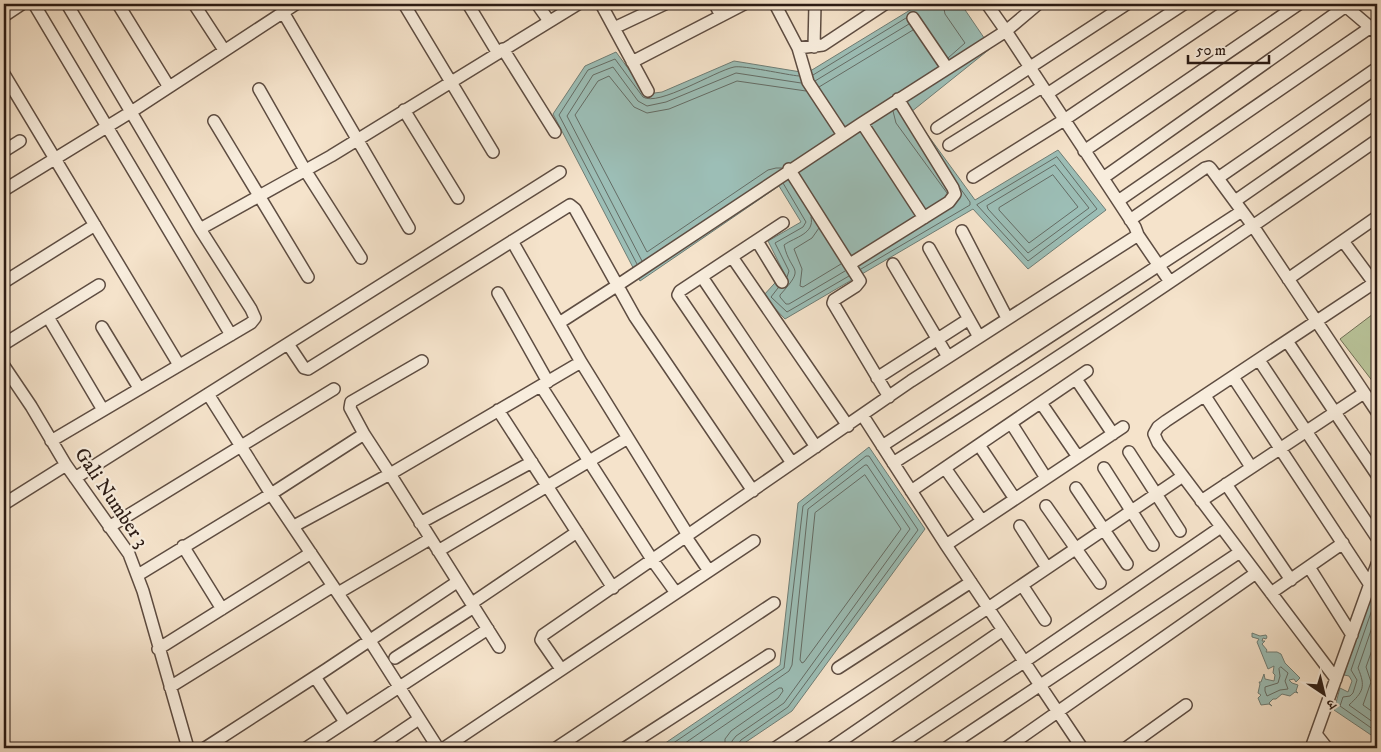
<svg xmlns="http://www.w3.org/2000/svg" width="1381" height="752" font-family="'IM FELL DW Pica','Noto Serif Devanagari',serif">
	<rect width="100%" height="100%" fill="#f5e3cb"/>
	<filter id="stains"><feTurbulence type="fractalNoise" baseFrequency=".004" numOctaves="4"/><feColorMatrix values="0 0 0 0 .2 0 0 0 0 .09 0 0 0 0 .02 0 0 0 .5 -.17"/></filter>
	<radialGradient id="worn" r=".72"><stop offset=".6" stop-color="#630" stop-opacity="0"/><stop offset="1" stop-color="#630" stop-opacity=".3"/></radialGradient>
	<path fill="#b9c49a" stroke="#727057" d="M 1377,311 L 1377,387 L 1340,339 Z"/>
	<path fill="#9cbeb6" stroke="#6f7d75" d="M 920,4 L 961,4 L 991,48 L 911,112 L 975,200 L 1058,150 L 1106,210 L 1028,269 L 973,209 L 785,319 L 763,296 L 784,273 L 768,241 L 801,222 L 779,186 L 640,281 L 553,114 L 585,66 L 616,52 L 647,94 L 662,92 L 734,61 L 807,73 Z
		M 869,447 L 925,529 L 792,711 L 743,744 L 744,748 L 658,748 L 780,665 L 798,503 Z
		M 1371,595 L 1377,598 L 1377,739 L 1334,710 L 1340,688 L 1348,692 L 1352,681 L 1349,676 L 1344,675 Z
		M 1252,633 L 1260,636 L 1266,635 L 1267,637 L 1266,639 L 1263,638 L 1262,641 L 1265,641 L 1262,644 L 1267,650 L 1266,652 L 1277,652 L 1281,654 L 1285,663 L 1300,678 L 1296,682 L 1294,679 L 1289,680 L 1292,683 L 1298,685 L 1296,691 L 1298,693 L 1295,692 L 1290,696 L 1282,694 L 1276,699 L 1273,699 L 1269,703 L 1272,706 L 1269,704 L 1261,705 L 1258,698 L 1261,695 L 1258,693 L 1260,684 L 1259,682 L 1261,682 L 1264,674 L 1265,679 L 1274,681 L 1275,675 L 1273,673 L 1274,666 L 1268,669 L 1257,642 L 1259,639 L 1252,637 Z"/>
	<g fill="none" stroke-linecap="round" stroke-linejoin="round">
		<path stroke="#646c65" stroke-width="1" d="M 943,4 L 945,14 L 965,43 L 948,58
			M 813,75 L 906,18
			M 815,81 L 909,24
			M 819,87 L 913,30
			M 893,111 L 896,123 L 947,193
			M 1057,157 L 1097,209 L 1028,261 L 977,205 Z
			M 1055,165 L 1089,208 L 1028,253 L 988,209 L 987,206 Z
			M 782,168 L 776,168 L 768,170 L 647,252 L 575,115 L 598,81 L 609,76 L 634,107 L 647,113 L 669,109 L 737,81 L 806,91
			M 1053,175 L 1078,207 L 1029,243 L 999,210 L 999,208 Z
			M 783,183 L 806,222 L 803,227 L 775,243 L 789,271 L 787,277
			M 811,217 C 815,234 795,237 784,245 C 791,275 807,265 780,295 L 780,297 L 786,304 L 789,304 L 845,271
			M 819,228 L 812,238 L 794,249 L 802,269 L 800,286 L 803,287 L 841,264
			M 642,261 L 567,116 L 593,75 L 613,67 L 638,101 L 647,106 L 666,102 L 736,73 L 801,83
			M 637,264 L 559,115 L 588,70 L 615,59 L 643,97 C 658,107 715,71 734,67 C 743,65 787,75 799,76
			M 861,269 L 970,205 L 970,202 L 960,188
			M 778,288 L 771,297 L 787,312 L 849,276
			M 865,475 L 901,529 L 804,662 L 802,663 L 800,660 L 815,513 Z
			M 1377,602 L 1374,604 L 1351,670 L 1357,680 L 1353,693 L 1350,696 L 1343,697 L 1340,706 L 1377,732
			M 1377,613 L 1358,668 C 1366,687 1363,692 1349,705 L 1377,725
			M 1377,636 L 1366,667 L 1371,682 L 1363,705 L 1377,715
			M 1281,667 L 1288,673 L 1285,681 L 1288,689 L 1280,690 L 1267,696 L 1265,691 L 1265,687 L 1278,683 L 1280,676 L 1279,669 Z
			M 666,748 L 784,668 L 803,506 L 866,456 L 869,456 L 918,530 L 788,707 L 741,740 L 738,744 L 739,748
			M 678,748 L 789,671 L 792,665 L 808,509 L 865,465 L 867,465 L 910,529 L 784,703 L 736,736 L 732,741 L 732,748
			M 691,748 L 779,688 L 782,688 L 783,691 L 778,698 L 731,731 L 725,739 L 725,748"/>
		<defs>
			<path id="street" d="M 34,4 L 231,335
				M 118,4 L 169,87
				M 194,4 L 224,50
				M 404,4 L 493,152
				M 468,4 L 497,52
				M 537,4 L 549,21
				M 601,4 L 648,91
				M 715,4 L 721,16
				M 775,4 L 798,48 L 808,82 L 843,135
				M 1343,4 L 1377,33
				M 283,12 L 409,228
				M 4,16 L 22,4
				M 913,18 L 947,68
				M 614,28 L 665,4
				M 814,47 L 815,4
				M 798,48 L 823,45 L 885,4
				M 503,49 L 555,132
				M 632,62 L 744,4
				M 4,74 L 179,365
				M 259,89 L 305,170 L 361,258
				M 1047,94 L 1184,4
				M 404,110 L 458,198
				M 214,121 L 308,277
				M 862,123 L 924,218
				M 937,128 L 1127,4
				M 949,145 L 1042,87
				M 4,151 L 20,141
				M 1084,151 L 1299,4
				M 789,169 L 860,281 L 856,286 L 834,300 L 833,303 L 889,397
				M 973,177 L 1064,120 L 1236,4
				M 1103,178 L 1346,6
				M 1218,178 L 1377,68
				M 4,190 L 131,112 L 67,4
				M 1118,201 L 1371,27
				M 1235,201 L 1377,102
				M 1130,220 L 1205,168 L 1209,167 L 1211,169 L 1253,226 L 1377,412
				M 783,223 L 680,291 L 678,295 L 792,463
				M 200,229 L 131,112 L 296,4
				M 962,231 L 1007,318
				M 1138,235 L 1170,282
				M 512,241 L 581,362
				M 757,241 L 782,282
				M 1343,241 L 1374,283
				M 929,248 L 979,337
				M 732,257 L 848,426
				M 850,264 L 949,202 L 955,194 L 953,188 L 898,99
				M 893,264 L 948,357
				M 702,277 L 816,447
				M 1288,279 L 1377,217
				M 4,282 L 95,225
				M 498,293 L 548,382
				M 48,317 L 103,410
				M 559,323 L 618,285 L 862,123 L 1006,31 L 987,4
				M 102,327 L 139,388
				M 1287,341 L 1377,475
				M 4,344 L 99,285
				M 288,344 L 304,368 L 308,369 L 570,205 L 575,209 L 635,317 L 753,491
				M 1259,360 L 1377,538
				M 4,366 L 31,406 L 66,465 L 129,554 L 143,591 L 188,748
				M 1233,377 L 1370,585
				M 877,378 L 969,319
				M 1076,379 L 1113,434
				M 541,386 L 653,561 L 676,593
				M 208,394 L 271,494 L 370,641 L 438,748
				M 1205,396 L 1251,467
				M 1041,403 L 1078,457
				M 498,410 L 613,588
				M 863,416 L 946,545 L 1082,748
				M 1011,423 L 1046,478
				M 364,434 L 350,408 L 351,402 L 422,361
				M 51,441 L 251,323 L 255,318 L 251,309 L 200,229 L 331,156 L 578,4
				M 979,445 L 1015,499
				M 882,446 L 1242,211
				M 1129,452 L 1180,531
				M 893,463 C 1057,360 1218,251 1377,140
				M 945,468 L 982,521
				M 1104,468 L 1153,545
				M 75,478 L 560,172
				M 1226,484 L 1291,580
				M 1076,488 L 1127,564
				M 911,491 L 1087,371
				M 1201,501 L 1364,393
				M 4,504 L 66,465
				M 1046,506 L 1100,583
				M 420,523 L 532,462
				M 1020,526 L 1047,568
				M 109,527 L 334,389
				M 686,537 L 709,571
				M 946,545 L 1123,427
				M 183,546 L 222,609
				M 438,551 L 628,438
				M 1309,567 L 1352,635
				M 138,575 L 271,494 L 364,434 L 390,474 L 294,526
				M 1022,585 L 1045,620
				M 338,593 L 430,539
				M 1271,593 L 1343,543
				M 472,603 L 577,532
				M 499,647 L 390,474 L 581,362 L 688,535
				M 158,649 L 311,553
				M 395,658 L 474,607
				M 838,668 L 971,582
				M 561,669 L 541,640 L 543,635 L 911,381 L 1138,235 L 1135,227 L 1118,201 L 1006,31 L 1038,4
				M 315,677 L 345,722
				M 1336,679 L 1158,443 L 1154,434 L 1158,427 L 1166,421 L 1377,281
				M 170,687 L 333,586
				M 1316,734 L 1327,748
				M 205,748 L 327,669 L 457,582
				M 306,748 L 488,629
				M 376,748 L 419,719
				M 444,748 L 754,541
				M 556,748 L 774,603
				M 625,748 L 769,655
				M 775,748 L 988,608 L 1183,476
				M 831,748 L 1003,630
				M 894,748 L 1024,662 L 1221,527
				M 946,748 L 1240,552
				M 1006,748 L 1256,573
				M 1126,748 L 1186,705
				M 1311,748 L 1377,564"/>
		</defs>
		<use href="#street" stroke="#5e4d42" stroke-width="14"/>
		<use href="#street" stroke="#f8eddd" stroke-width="11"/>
	</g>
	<g text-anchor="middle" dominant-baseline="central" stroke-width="4.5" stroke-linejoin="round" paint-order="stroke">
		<g font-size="20" fill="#2b1b14" stroke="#f8eddd">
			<text transform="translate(111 498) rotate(56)">Gali Number 3</text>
		</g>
	</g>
	<rect width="1381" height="752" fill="none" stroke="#f5e3cb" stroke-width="20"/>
	<rect x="5" y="5" width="1371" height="742" fill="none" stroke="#2b1b14" stroke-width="2.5"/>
	<rect x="10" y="10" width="1361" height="732" fill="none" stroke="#2b1b14"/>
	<g transform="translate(1324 694) rotate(145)" stroke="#f8eddd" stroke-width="4" paint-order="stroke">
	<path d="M0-4L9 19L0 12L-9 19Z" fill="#2b1b14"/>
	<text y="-8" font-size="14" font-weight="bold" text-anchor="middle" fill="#2b1b14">उ</text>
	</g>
	<path d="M1188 55v8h81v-8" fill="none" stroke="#2b1b14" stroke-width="2.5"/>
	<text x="1196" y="55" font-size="15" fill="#2b1b14" stroke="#f8eddd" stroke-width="4" paint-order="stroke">50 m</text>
	<rect width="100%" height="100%" filter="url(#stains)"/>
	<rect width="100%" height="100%" fill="url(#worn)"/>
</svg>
